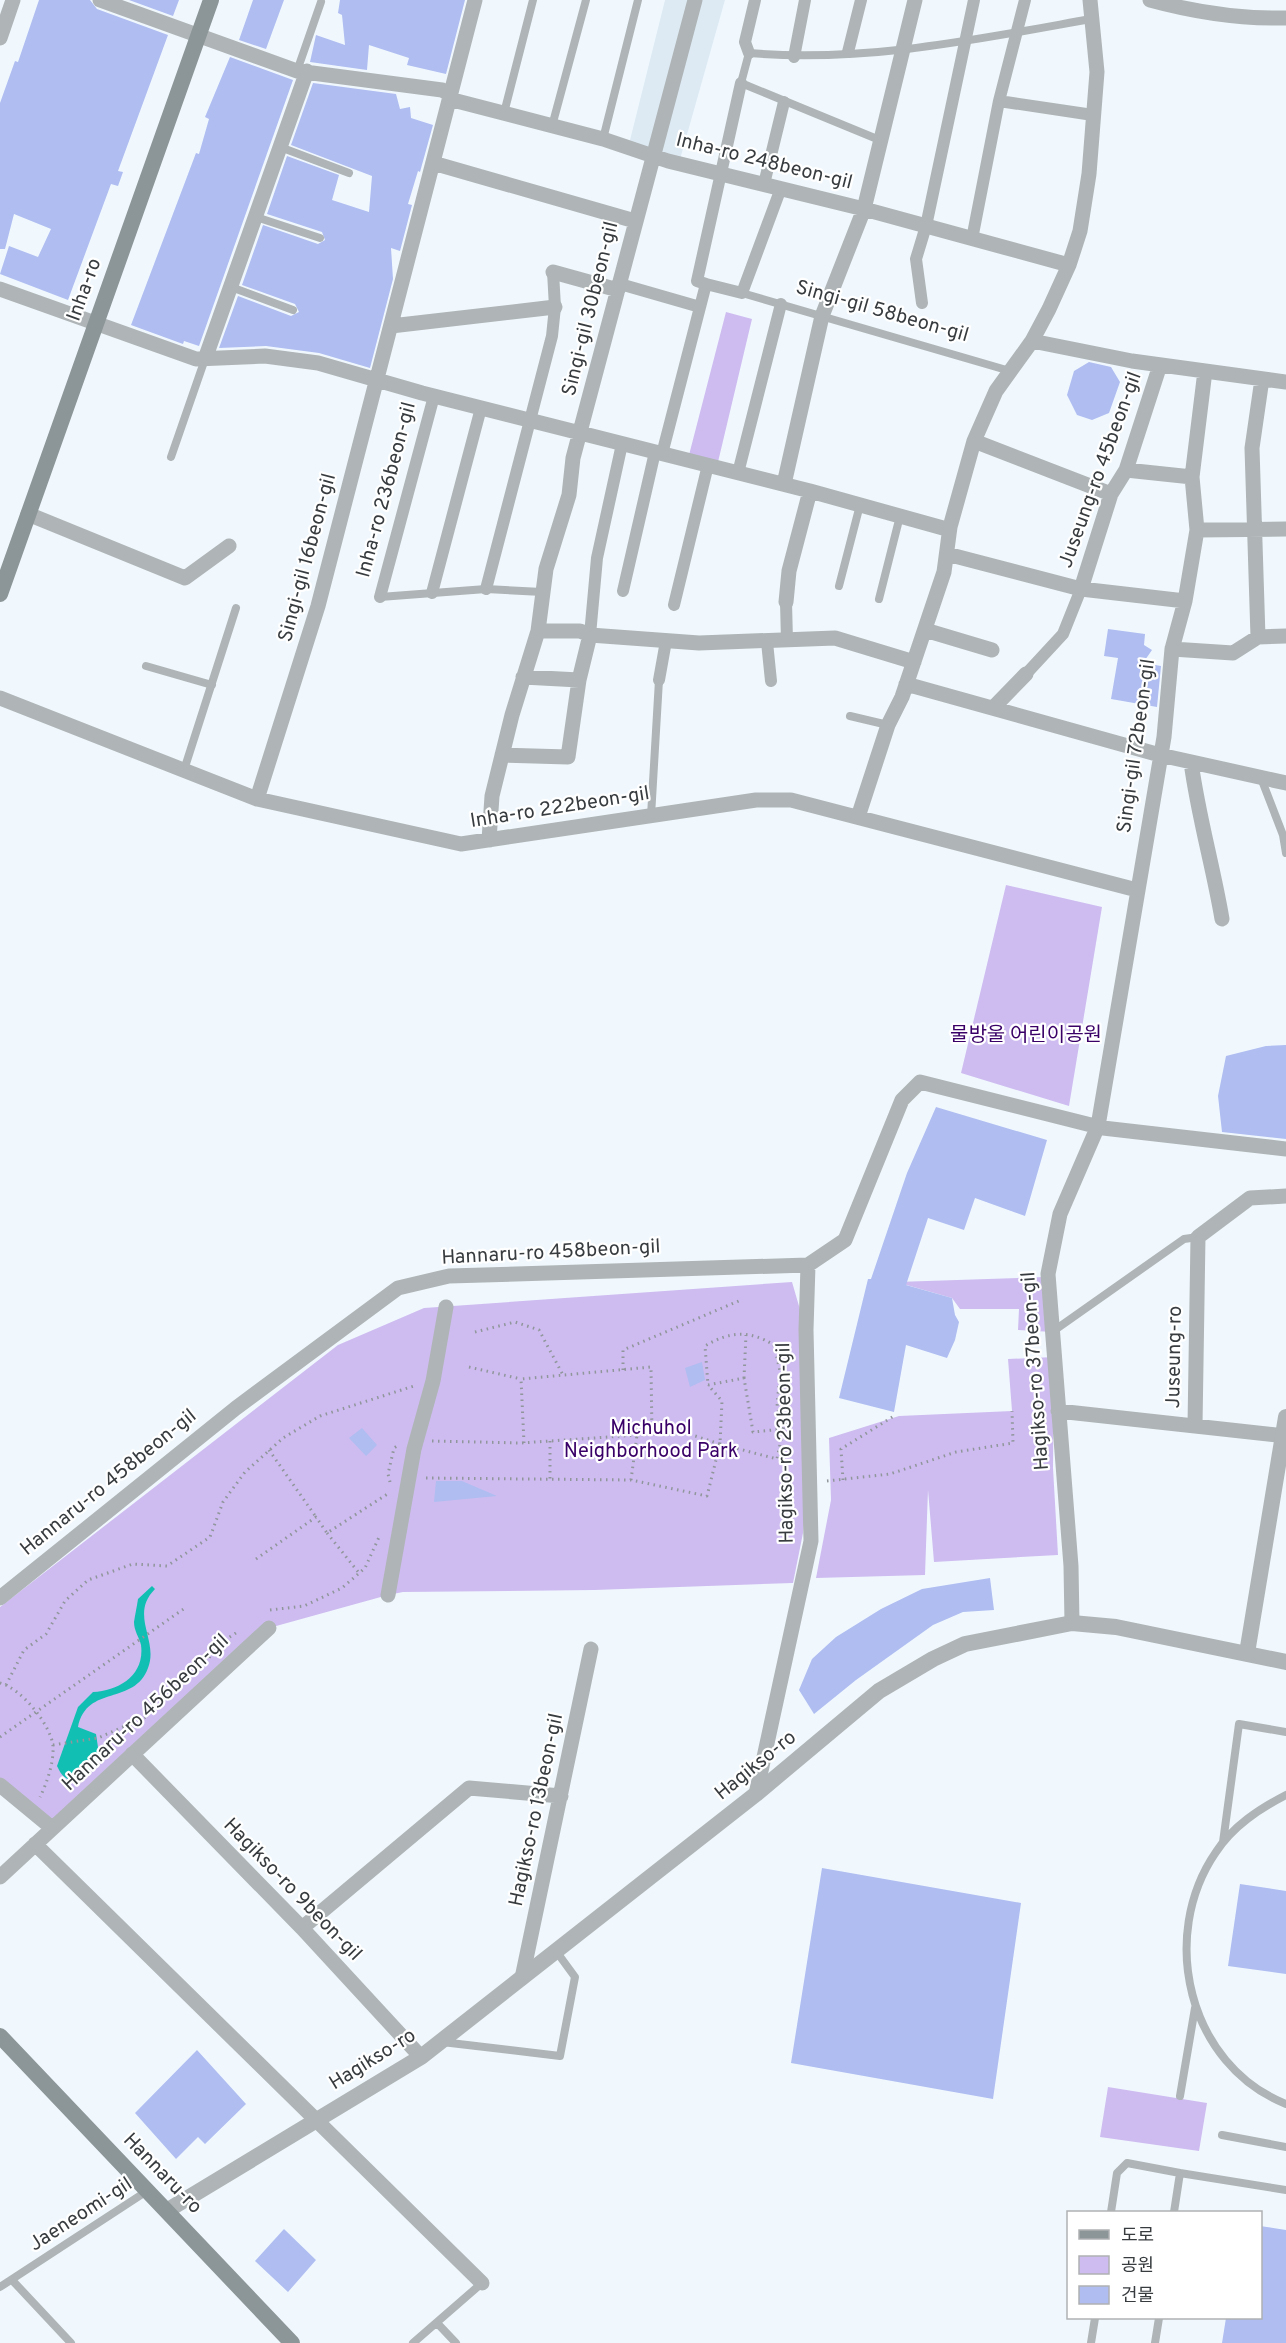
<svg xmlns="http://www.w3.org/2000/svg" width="1286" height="2343" font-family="Overpass,'Noto Sans KR',sans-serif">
	<rect width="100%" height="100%" fill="#f0f8fe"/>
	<path fill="#ddeaf4" d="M 665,0 L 725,0 L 679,163 L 628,148 Z"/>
	<path fill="#cebcf0" d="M 726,312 L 752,319 L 718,462 L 689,455 Z
		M 1006,885 L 1102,907 L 1069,1106 L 961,1073 Z
		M 1045,1277 L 1052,1332 L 1018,1330 L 1019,1309 L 960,1309 L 952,1298 L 896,1282 Z
		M 792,1282 L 806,1330 L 810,1449 L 803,1533 L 793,1583 L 595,1590 L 403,1592 L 388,1595 L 269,1628 L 52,1828 L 0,1780 L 0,1607 L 338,1345 L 424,1308 Z
		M 1054,1357 L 1053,1468 L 1058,1555 L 934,1562 L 928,1490 L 925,1575 L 816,1578 L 831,1500 L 829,1438 L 899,1416 L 1012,1411 L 1008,1359 Z
		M 1108,2087 L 1207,2103 L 1199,2151 L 1100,2137 Z"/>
	<path fill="#12bfb3" d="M 152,1586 L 155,1589 C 129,1615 159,1640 148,1668 C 134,1706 87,1684 78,1727 L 96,1734 L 99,1754 L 94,1768 C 77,1775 68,1790 57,1766 L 78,1707 L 93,1692 C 119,1691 145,1675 141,1645 C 139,1637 134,1631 134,1622 C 135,1615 137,1606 138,1599 Z"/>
	<path fill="#afbdf1" d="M 39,0 L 90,0 L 97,9 L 168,35 L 118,171 L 123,172 L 118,186 L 111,184 L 68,300 L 0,274 L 9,246 L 38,257 L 51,229 L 14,214 L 5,249 L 0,249 L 0,103 L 15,61 L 18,62 Z
		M 129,0 L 179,0 L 173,16 Z
		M 253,0 L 284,0 L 266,49 L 239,40 Z
		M 340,0 L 465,0 L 446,74 L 407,65 L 409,58 L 369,45 L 367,70 L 310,62 L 316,35 L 345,45 L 342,15 L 338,13 Z
		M 230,57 L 293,80 L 199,346 L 184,341 L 183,344 L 131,325 L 196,153 L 199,154 L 209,119 L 205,117 Z
		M 313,83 L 396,94 L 400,109 L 410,107 L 411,118 L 433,125 L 420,172 L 418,171 L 408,204 L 412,205 L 400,251 L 391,248 L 393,279 L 370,368 L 319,353 L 266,346 L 219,348 L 238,296 L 291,316 L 299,312 L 295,304 L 242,285 L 263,225 L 318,244 L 325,240 L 322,232 L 267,214 L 287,156 L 339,175 L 332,200 L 369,212 L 372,176 L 291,145 Z
		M 1089,362 L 1111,367 L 1120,382 L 1109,413 L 1092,420 L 1077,415 L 1067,395 L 1074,371 Z
		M 1108,629 L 1145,634 L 1144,645 L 1152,650 L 1143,663 L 1161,666 L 1157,707 L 1111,699 L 1118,658 L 1104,656 Z
		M 1286,1045 L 1286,1139 L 1222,1132 L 1218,1096 L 1226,1056 L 1266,1046 Z
		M 936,1107 L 1047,1140 L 1025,1216 L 975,1198 L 964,1230 L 928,1218 L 906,1285 L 952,1298 L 955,1315 L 959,1322 L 955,1340 L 947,1358 L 906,1345 L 894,1412 L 839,1398 L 868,1279 L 871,1279 L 907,1173 Z
		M 702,1362 L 705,1380 L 690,1387 L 685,1368 Z
		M 362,1428 L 377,1445 L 366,1456 L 349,1438 Z
		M 436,1481 L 462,1481 L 497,1496 L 434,1502 Z
		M 990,1578 L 994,1610 L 963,1612 L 933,1625 L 856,1680 L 814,1714 L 799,1690 L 812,1659 L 836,1637 L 881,1609 L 922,1589 Z
		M 822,1868 L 1021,1903 L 993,2099 L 791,2063 Z
		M 1240,1884 L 1286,1891 L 1286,1974 L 1228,1966 Z
		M 197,2050 L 246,2104 L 205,2144 L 198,2137 L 176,2159 L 135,2113 Z
		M 1260,2226 L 1286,2230 L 1286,2343 L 1222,2343 L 1226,2318 L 1260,2318 Z
		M 284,2229 L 316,2260 L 288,2292 L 255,2261 Z"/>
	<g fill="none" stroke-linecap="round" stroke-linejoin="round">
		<path stroke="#90969b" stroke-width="3" stroke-dasharray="1.5 4.5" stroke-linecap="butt" d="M 475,1332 L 515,1322 L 539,1330 L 563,1375
			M 469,1367 L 521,1379
			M 623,1370 L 623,1350 L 741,1300
			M 744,1378 L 746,1335
			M 783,1429 L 753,1432 L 744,1378 L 708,1385 L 705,1346 C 730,1331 749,1330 774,1345 L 780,1371 L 777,1407 L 784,1425
			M 432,1441 L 521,1443 L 667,1433 L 689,1434 L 720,1444 L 722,1401 L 708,1385
			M 550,1441 L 550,1480
			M 524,1443 L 521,1379 L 651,1367 L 652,1434
			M 269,1450 L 316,1517
			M 426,1478 L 631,1480 L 707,1496 L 720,1444 L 777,1459 L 784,1425 L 793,1421
			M 631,1480 L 637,1435
			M 843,1480 L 841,1449 L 894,1416
			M 827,1481 L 890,1474 L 956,1452 L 1013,1443 L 1012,1411
			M 390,1482 L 388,1474 L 394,1448 L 397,1446
			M 327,1533 L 359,1573
			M 256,1559 L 316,1517 L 327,1533 L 389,1493
			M 270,1610 L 304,1606 L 342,1588 L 365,1568 L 380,1535
			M 206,1663 L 216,1646 L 239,1631
			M 0,1683 C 21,1688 51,1725 53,1746 C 54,1762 47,1783 40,1797
			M 6,1685 L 24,1650 L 46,1634 L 65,1601 L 88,1580 L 133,1564 L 167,1566 L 210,1537 L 223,1502 L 245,1472 L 283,1438 L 320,1416 L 414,1386
			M 0,1737 L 185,1608
			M 53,1745 L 98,1738 L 148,1716"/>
		<path stroke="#afb5b6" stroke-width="8" d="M 297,71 L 321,2
			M 504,113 L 533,0
			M 552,126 L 586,0
			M 603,139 L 638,0
			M 882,141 L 741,83 L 749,53 C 864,63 979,39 1091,19
			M 280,147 L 349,173
			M 256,217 L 320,238
			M 231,287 L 293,310
			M 742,293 L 1010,371
			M 171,457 L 205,359
			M 839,586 L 860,505
			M 380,597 L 486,589 L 542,592
			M 879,599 L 900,516
			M 146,666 L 212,685
			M 850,716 L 888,725
			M 184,770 L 236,608
			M 1261,778 L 1283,835 L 1286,853
			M 651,816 L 659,680
			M 1052,1332 L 1184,1239 L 1198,1237
			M 1286,1795 C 1259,1809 1233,1826 1216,1852 C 1158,1936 1188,2065 1286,2104
			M 1223,1842 L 1239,1724 L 1286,1732
			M 442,2042 L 560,2056 L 575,1977 L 556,1951
			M 1180,2096 L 1195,2008
			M 1222,2135 L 1286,2147
			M 1111,2212 L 1117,2173 L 1127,2163 L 1180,2173
			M 1174,2212 L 1180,2173 L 1286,2190
			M 12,2280 L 71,2343
			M 0,2287 L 147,2191
			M 438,2324 L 456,2343
			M 413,2343 L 482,2283
			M 1091,2343 L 1095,2318
			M 1155,2343 L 1159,2318"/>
		<path stroke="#afb5b6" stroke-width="12" d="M 848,52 L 861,0
			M 749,53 L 745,42 L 755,0
			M 794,57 L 805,0
			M 999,101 L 1093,115
			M 764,184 L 784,102
			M 972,239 L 999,101 L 1025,0
			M 620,284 L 700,307
			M 706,284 L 697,281 L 741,83
			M 922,303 L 916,259 L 926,226 L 974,0
			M 662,454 L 706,284 L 742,293 L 781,188
			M 738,473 L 781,304
			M 486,589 L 552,336 L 555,307 L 553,272
			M 623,591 L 655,452
			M 432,593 L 481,408
			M 380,597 L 434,396
			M 786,602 L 787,641
			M 674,605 L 708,465
			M 590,635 L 597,558 L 622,444
			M 767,642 L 771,681
			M 1026,674 L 1063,634 L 1081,589
			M 659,680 L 666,641"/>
		<path stroke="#afb5b6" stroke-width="15" d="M 100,0 L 297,71 L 442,90 L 450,95
			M 1150,0 C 1194,12 1240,19 1286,18
			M 0,38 L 13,0
			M 449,99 L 603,139 L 668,161 L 864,209 L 1069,265
			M 433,163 L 635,221
			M 553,272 L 618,290
			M 0,289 L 196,359 L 265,356 L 318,363 L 422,393 L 810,491 L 943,528 L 950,527
			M 391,326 L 555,307
			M 1032,341 L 1132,361 L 1286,382
			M 205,359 L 307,71
			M 974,441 L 1111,494
			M 1126,470 L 1192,477
			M 784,484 L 822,316 L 864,209 L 915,0
			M 28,514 L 185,578 L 229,546
			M 1197,530 L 1286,529
			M 947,554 L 1081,589 L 1185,601
			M 1081,589 L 1111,494 L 1126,470 L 1160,365
			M 786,602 L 789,571 L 810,491
			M 925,630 L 992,650
			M 538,631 L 580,631 L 590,635 L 699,643 L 835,638 L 914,662
			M 1258,637 L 1252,448 L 1262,379
			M 1172,649 L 1233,653 L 1258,637 L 1286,636
			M 523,677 L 579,680
			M 906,684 L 1160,755 L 1286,783
			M 0,698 L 257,799 L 461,844 L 756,800 L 791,800 L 1137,890
			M 993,708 L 1026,674
			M 502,755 L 568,757 L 579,680 L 590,635
			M 1191,762 C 1198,815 1213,866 1222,919
			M 257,799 L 318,606 L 475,0
			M 858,817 L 888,725 L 902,697 L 944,572 L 950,527 L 974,441 L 996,391 L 1032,341 L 1049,309 L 1069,265 L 1080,231 L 1089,174 L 1097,72 L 1090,0
			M 489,840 L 492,796 L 512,715 L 538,631 L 546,569 L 569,495 L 573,458 L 695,0
			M 1058,1411 L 1286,1436
			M 1195,1426 L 1198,1237 L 1250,1198 L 1286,1196
			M 388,1595 L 414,1449 L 433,1381 L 446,1307
			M 0,1598 L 236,1408 L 398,1288 L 449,1276 L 808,1265 L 845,1240 L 902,1100 L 920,1082 L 1103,1128 L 1286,1149
			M 1072,1623 L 1071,1566 L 1048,1274 L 1060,1214 L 1098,1126 L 1164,737 L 1172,649 L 1185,601 L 1197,530 L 1192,477 L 1205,371
			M 132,1754 L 302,1928 L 421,2057
			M 0,1785 L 52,1828
			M 756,1794 L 811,1541 L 806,1330 L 808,1265
			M 35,1844 L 482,2283
			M 0,1877 L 269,1628
			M 302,1928 L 469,1788 L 561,1796
			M 522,1978 L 591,1649"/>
		<path stroke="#afb5b6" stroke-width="16" d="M 1247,1653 L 1286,1417
			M 168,2210 L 421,2057 L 756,1794 L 879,1691 L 933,1659 L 965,1644 L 1072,1623 L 1116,1627 L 1286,1662"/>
		<path stroke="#8c9597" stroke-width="16" d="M 0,594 L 211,0
			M 0,2036 L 292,2343"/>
	</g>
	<g text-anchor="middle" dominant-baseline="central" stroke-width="4.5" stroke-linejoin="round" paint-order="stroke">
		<g font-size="20" fill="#383c3f" stroke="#fff">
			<text transform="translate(764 162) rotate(14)">Inha-ro 248beon-gil</text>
			<text transform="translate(85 290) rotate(-70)">Inha-ro</text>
			<text transform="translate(591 309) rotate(-76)">Singi-gil 30beon-gil</text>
			<text transform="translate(882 312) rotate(16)">Singi-gil 58beon-gil</text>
			<text transform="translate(1101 470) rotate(-70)">Juseung-ro 45beon-gil</text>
			<text transform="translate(387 490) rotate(-75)">Inha-ro 236beon-gil</text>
			<text transform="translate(308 558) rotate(-75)">Singi-gil 16beon-gil</text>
			<text transform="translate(1137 746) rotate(-82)">Singi-gil 72beon-gil</text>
			<text transform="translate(560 808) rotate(-9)">Inha-ro 222beon-gil</text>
			<text transform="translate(551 1253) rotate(-3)">Hannaru-ro 458beon-gil</text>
			<text transform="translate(1175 1357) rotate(-89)">Juseung-ro</text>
			<text transform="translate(1036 1371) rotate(-94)">Hagikso-ro 37beon-gil</text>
			<text transform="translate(786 1443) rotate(-91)">Hagikso-ro 23beon-gil</text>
			<text transform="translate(109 1483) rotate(-39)">Hannaru-ro 458beon-gil</text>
			<text transform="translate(146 1713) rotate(-43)">Hannaru-ro 456beon-gil</text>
			<text transform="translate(756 1766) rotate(-39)">Hagikso-ro</text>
			<text transform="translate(537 1810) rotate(-78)">Hagikso-ro 13beon-gil</text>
			<text transform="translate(292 1890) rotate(46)">Hagikso-ro 9beon-gil</text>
			<text transform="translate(373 2060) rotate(-32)">Hagikso-ro</text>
			<text transform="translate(162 2174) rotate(46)">Hannaru-ro</text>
			<text transform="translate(81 2215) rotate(-33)">Jaeneomi-gil</text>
		</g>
		<g font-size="20" fill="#390067" stroke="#fff">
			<text x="1026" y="1036">물방울 어린이공원</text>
			<text x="651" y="1429">Michuhol<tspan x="651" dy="23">Neighborhood Park</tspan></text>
		</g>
	</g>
	<rect x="1067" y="2211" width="195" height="108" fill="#ffffff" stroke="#afb1b2" stroke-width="1.5"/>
	<rect x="1079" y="2230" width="30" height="9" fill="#8c9597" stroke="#afb1b2" stroke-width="1.5"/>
	<text x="1121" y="2241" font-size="18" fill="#383c3f">도로</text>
	<rect x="1079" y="2256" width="30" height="18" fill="#cebcf0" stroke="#afb1b2" stroke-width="1.5"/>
	<text x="1121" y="2271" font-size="18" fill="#383c3f">공원</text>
	<rect x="1079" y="2286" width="30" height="18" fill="#afbdf1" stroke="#afb1b2" stroke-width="1.5"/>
	<text x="1121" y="2301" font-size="18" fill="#383c3f">건물</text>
</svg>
